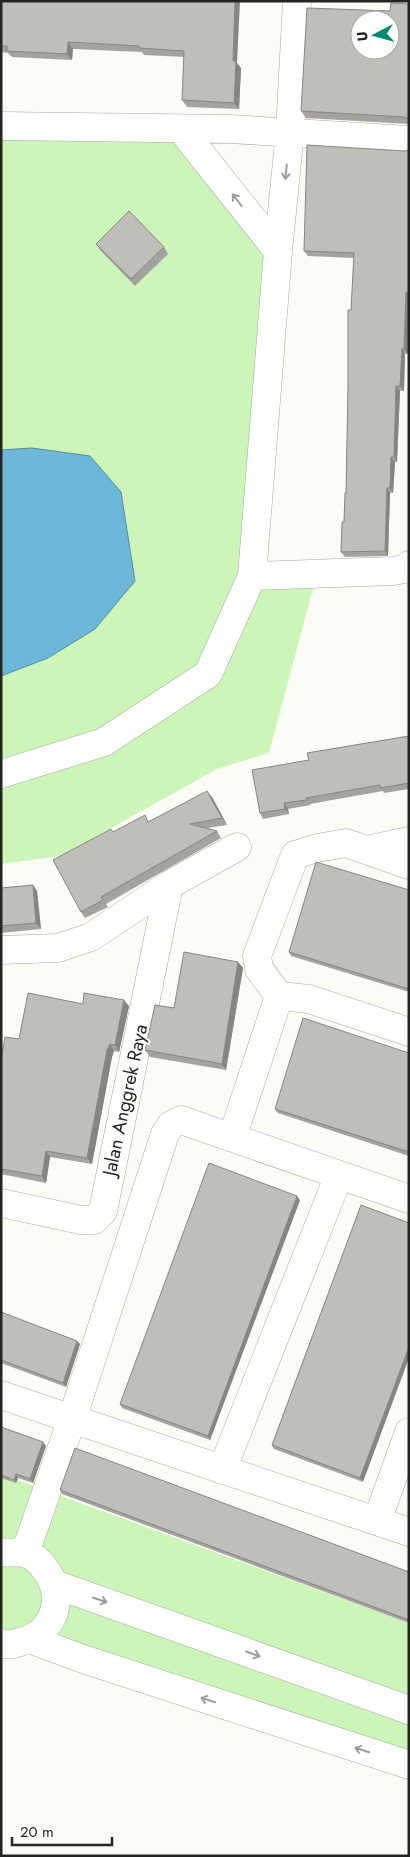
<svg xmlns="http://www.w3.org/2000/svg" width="410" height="1857" font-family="Jost,sans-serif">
	<rect width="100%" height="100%" fill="#fdfbf5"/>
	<path fill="#cdf5ba" d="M 1,126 L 181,129 L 278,251 L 253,576 L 317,574 L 269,753 L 217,769 L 61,856 L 1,864 L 1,676 L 48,658 L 32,448 L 1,450 Z
		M 1,1474 L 409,1623 L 409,1765 L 1,1643 Z"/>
	<path fill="#6db7d8" stroke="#578ba2" d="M 32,448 L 90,456 L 121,492 L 135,581 L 95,629 L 48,658 L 1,676 L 1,450 Z"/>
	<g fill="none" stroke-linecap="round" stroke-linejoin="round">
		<defs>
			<path id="minor" d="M 1,126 L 230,129 L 409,140
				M 181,129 L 278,251
				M 252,576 L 393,571 L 404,569 L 409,565
				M 1,774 L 104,742 L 208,674 L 252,576 L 278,251 L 290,132 L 297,1
				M 367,850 L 409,841
				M 1,950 L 58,948 L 91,937 L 169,885 L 237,847
				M 279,996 L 259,969 L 257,956 L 295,855 L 317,848 L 346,843 L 409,865
				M 232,1138 L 279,996 L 309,999 L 409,1032
				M 1,1203 L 81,1220 L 94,1220 L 103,1211 L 169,885
				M 1,1395 L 409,1532
				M 222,1470 L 339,1175
				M 377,1521 L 409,1432
				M 1,1552 C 8,1553 18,1552 25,1553 C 35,1556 42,1564 48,1573 C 65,1601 53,1635 20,1642 C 13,1644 8,1646 1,1643
				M 25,1553 L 72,1419 L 165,1134 L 171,1125 L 181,1120 L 409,1199
				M 54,1584 L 409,1710
				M 32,1640 L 83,1659 L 409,1765"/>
		</defs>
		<use href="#minor" stroke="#a8a6a1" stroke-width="29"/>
		<use href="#minor" stroke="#fff" stroke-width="28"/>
	</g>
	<path fill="#a5a39f" d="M 1,1 L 237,63 L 241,68 L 239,109 L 187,107 L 182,100 L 184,57 L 144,55 L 142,52 L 73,49 L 72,60 L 12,57 L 8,53 L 1,52 Z
		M 409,4 L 409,124 L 306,118 L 301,111 L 390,11 Z
		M 409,150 L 409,319 L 408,354 L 405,354 L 404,391 L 400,391 L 397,462 L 395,462 L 393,493 L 390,493 L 388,556 L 345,557 L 341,552 L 344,522 L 346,493 L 351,310 L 354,258 L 308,256 L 304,251 L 405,151 Z
		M 96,244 L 164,247 L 168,254 L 135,286 L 101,251 Z
		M 409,736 L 409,789 L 384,793 L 383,791 L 310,804 L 311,805 L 288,809 L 289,814 L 263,819 L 260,813 L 309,760 Z
		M 212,797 L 227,825 L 207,828 L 217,831 L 221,838 L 106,904 L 108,907 L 85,918 L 81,912 L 113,832 L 149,821 Z
		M 33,885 L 37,891 L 41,929 L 1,933 L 1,888 Z
		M 409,890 L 409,992 L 291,956 L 289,952 Z
		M 238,962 L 243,968 L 226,1070 L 150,1057 L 145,1050 L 174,1008 Z
		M 83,1004 L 129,1006 L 119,1052 L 114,1051 L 112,1057 L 92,1164 L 50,1157 L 46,1183 L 1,1174 L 1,1060 L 19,1039 Z
		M 409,1053 L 409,1156 L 278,1113 L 275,1109 Z
		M 300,1200 L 210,1440 L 122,1408 L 120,1404 Z
		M 361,1205 L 363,1482 L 274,1449 L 272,1445 Z
		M 1,1312 L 80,1344 L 66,1387 L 1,1363 Z
		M 1,1427 L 46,1446 L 33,1483 L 18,1478 L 16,1483 L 1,1478 Z
		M 60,1490 L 409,1572 L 409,1623 L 62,1494 Z"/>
	<path fill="#868582" d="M 235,1 L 240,1 L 237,63 L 241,68 L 239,109 L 234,103 L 233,61 Z
		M 68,42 L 73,49 L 72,60 L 67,54 Z
		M 406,292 L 409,296 L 408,354 L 404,349 Z
		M 402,349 L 405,354 L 404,391 L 400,386 Z
		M 396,386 L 400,391 L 397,462 L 394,457 Z
		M 391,457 L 395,462 L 393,493 L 390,488 Z
		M 387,488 L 390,493 L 388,556 L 385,551 Z
		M 207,791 L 212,797 L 227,825 L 222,818 Z
		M 284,803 L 288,809 L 289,814 L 285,809 Z
		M 33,885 L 37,891 L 41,929 L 36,923 Z
		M 238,962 L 243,968 L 226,1070 L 222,1064 Z
		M 124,1000 L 129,1006 L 119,1052 L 115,1045 Z
		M 110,1044 L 114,1051 L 112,1057 L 92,1164 L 87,1158 L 107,1050 Z
		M 46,1151 L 50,1157 L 46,1183 L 42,1176 Z
		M 297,1196 L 300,1200 L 210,1440 L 208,1436 Z
		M 77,1341 L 80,1344 L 66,1387 L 63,1383 Z
		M 409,1347 L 409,1358 L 363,1482 L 360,1478 Z
		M 43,1442 L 46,1446 L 33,1483 L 30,1479 Z
		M 16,1474 L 18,1478 L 16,1483 L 14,1480 Z"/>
	<path fill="#c0beb9" stroke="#868582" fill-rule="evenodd" d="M 1,1 L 235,1 L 233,61 L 236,61 L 234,103 L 182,100 L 184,51 L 139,48 L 139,46 L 68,42 L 67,54 L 7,51 L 7,46 L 1,46 Z
		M 391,3 L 409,4 L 409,119 L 405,117 L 301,111 L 307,8 L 390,11 ZM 360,20 L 390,20 L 390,50 L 360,50 Z
		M 307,145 L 405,151 L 409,150 L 409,292 L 406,292 L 404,349 L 402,349 L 400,386 L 396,386 L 394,457 L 391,457 L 390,488 L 387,488 L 385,551 L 341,552 L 342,522 L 344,522 L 345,493 L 346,493 L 348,385 L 348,310 L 351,310 L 354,253 L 304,251 Z
		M 129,211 L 164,247 L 131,279 L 96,244 Z
		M 409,736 L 409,783 L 380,788 L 380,785 L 306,798 L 307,800 L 284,803 L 285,809 L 260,813 L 252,770 L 309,760 L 307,753 Z
		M 207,791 L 222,818 L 190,824 L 217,831 L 101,897 L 103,900 L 81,912 L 53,860 L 111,829 L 113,832 L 145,815 L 148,822 Z
		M 316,862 L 409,890 L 409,989 L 289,952 Z
		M 33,885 L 36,923 L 1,926 L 1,888 Z
		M 184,952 L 238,962 L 222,1064 L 145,1050 L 155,1005 L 174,1008 Z
		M 28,993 L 83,1004 L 84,993 L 124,1000 L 115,1045 L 110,1044 L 107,1050 L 87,1158 L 46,1151 L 42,1176 L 1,1169 L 1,1060 L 5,1037 L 19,1039 Z
		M 303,1018 L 409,1053 L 409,1152 L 275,1109 Z
		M 209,1163 L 297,1196 L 208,1436 L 120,1404 Z
		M 361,1205 L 409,1223 L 409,1347 L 360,1478 L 272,1445 Z
		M 1,1312 L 77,1341 L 63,1383 L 1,1360 Z
		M 1,1427 L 43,1442 L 30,1479 L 16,1474 L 14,1480 L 1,1475 Z
		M 75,1448 L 409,1572 L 409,1620 L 60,1490 Z"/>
	<defs><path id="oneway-shaft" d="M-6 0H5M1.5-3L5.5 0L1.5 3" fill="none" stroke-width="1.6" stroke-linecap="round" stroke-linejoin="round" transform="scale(1.25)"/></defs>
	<g stroke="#9d9d9c">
		<use href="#oneway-shaft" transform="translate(286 172) rotate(96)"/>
		<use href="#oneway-shaft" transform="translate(237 200) rotate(-128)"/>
		<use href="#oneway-shaft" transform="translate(100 1600) rotate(19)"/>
		<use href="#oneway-shaft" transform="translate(253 1654) rotate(20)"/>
		<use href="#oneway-shaft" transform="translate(208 1700) rotate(-162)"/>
		<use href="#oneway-shaft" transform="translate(362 1750) rotate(-162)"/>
	</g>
	<g text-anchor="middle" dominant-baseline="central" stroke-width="4" stroke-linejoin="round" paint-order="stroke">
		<g font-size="19" fill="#252523" stroke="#fff">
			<text transform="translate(125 1100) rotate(-78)">Jalan Anggrek Raya</text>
		</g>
	</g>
	<rect width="410" height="1857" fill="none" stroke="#252523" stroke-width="5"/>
	<g transform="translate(375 35) rotate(264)"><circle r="24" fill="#ffffff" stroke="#a8a8a7"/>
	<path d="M0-4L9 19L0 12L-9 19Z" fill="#008a71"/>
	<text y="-8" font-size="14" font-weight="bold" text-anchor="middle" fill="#252523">U</text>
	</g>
	<path d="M12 1837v8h100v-8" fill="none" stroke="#252523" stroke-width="2.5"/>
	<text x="20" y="1837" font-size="15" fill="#252523" stroke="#ffffff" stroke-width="4" paint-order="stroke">20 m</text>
</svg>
